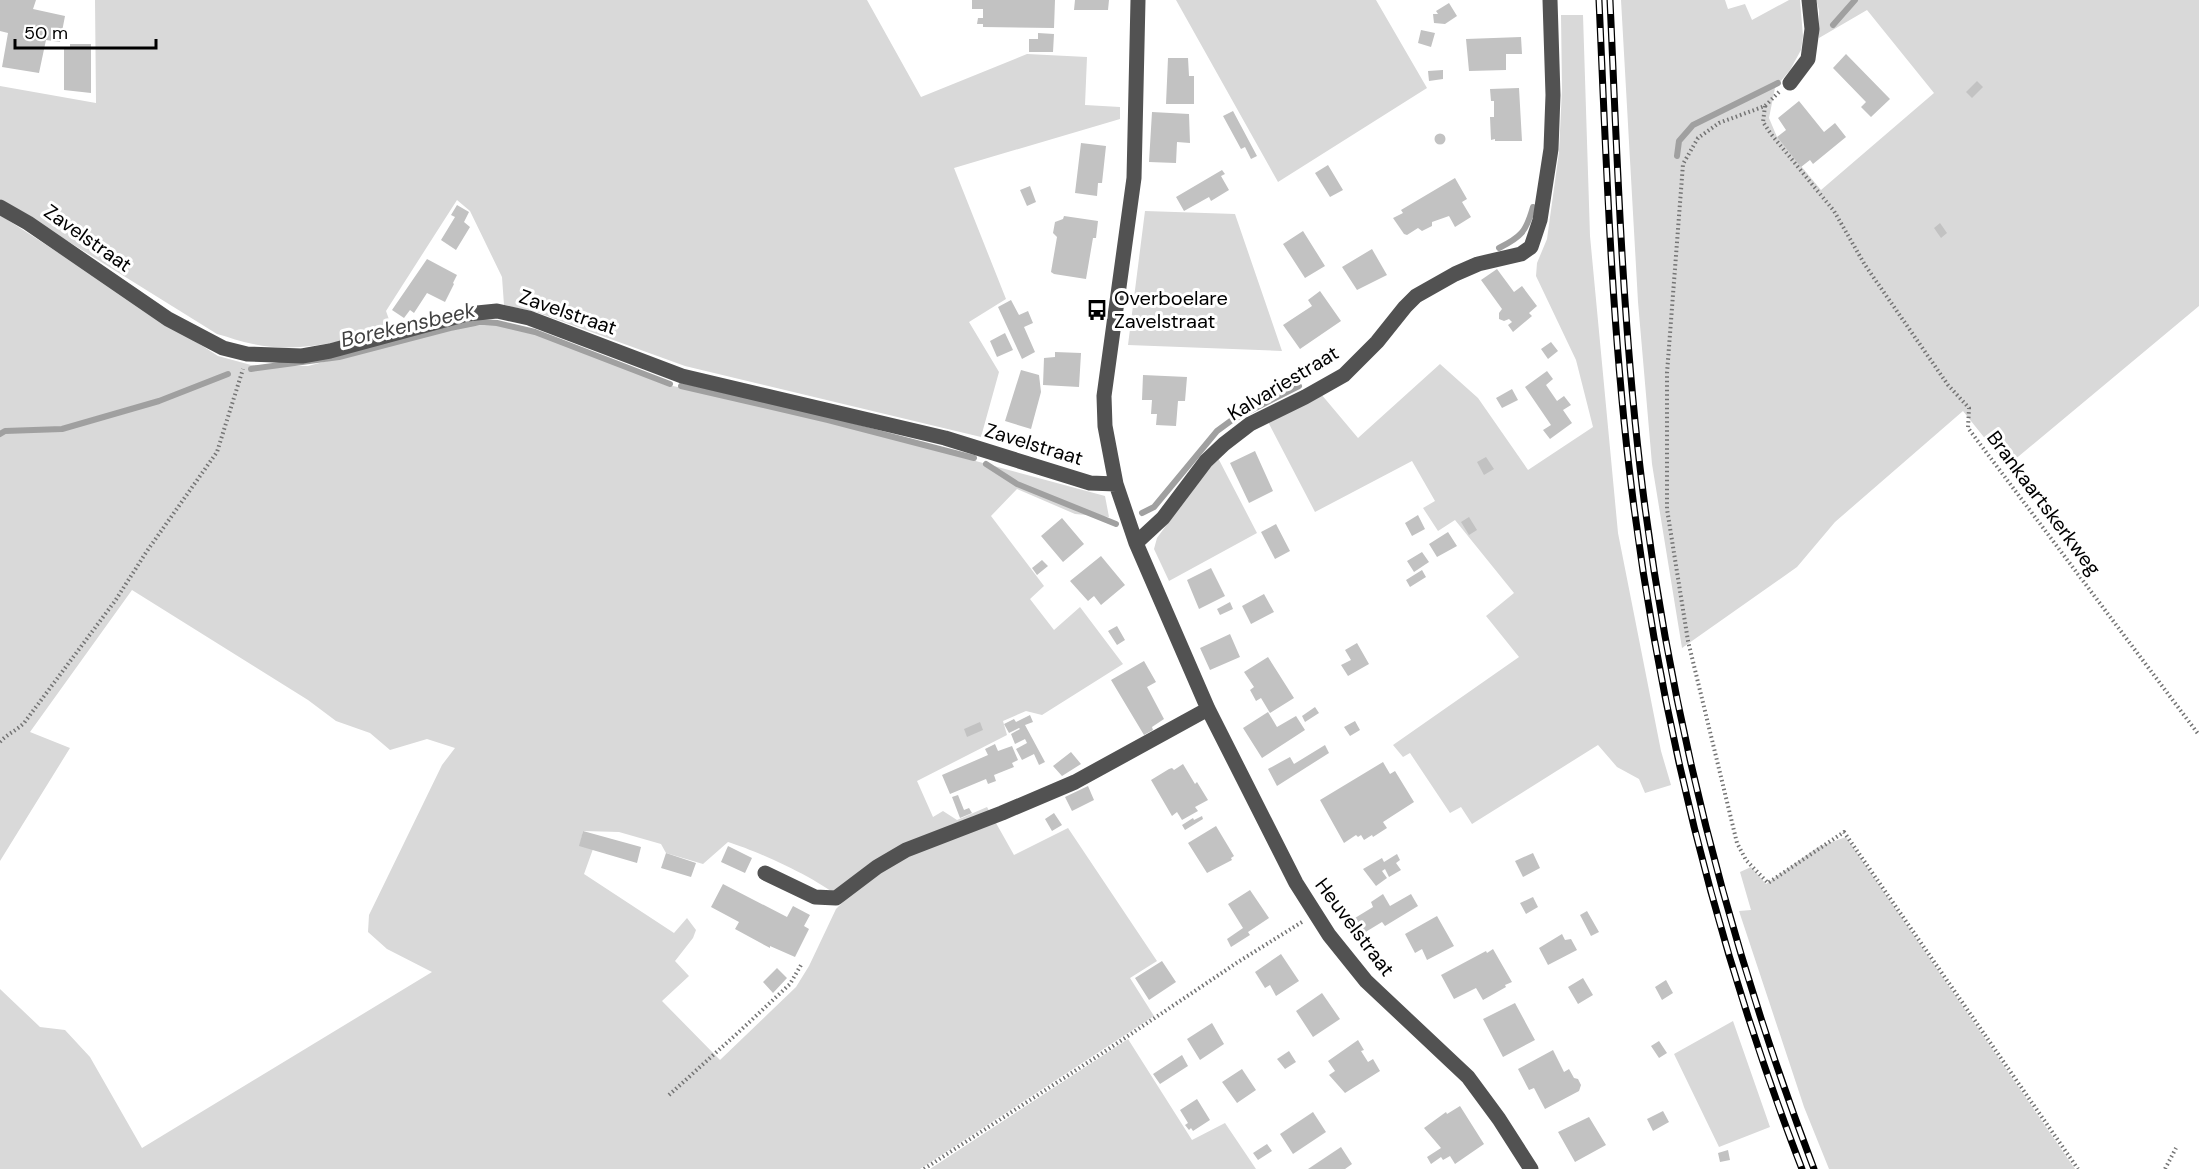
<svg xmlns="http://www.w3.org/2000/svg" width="2199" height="1169" font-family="'DM Sans',sans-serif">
	<rect width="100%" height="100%" fill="#fff"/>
	<path fill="#d9d9d9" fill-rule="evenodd" d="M 95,0 L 867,0 L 921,97 L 1027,54 L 1087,57 L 1085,105 L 1120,107 L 1120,119 L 954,168 L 1006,299 L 969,322 L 999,372 L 981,437 L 685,366 L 536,312 L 504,305 L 502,277 L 470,211 L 457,200 L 386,311 L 392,328 C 347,340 300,354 253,344 C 241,342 229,337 217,334 L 0,199 L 0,86 L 96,103 Z
		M 1176,0 L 1376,0 L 1427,88 L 1278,182 Z
		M 1621,0 L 1725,0 L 1728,9 L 1745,4 L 1752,20 L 1789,0 L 1800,0 L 1803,36 L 1801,50 L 1790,70 L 1775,88 L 1769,118 L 1777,137 L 1821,190 L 1934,93 L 1867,10 L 1819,38 L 1819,10 L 1816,0 L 2199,0 L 2199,306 L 2007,466 L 1963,411 L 1835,522 L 1797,567 L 1682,648 L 1652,464 L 1638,302 Z
		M 1561,15 L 1583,15 L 1590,236 L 1618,533 L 1661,751 L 1671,785 L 1645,793 L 1639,779 L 1617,767 L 1598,745 L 1472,824 L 1461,807 L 1450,813 L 1410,753 L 1403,757 L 1393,745 L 1519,657 L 1486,616 L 1514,593 L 1455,520 L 1438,531 L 1423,508 L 1435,501 L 1412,461 L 1315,512 L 1267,420 L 1321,394 L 1358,438 L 1440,364 L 1478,398 L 1528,470 L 1593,427 L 1576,360 L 1536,276 L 1537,263 L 1547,239 L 1559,152 L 1562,89 Z
		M 1145,211 L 1235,214 L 1282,351 L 1128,345 Z
		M 0,215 L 218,356 L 251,365 L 308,366 L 463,326 L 507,325 L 536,331 L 673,386 L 784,409 L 1105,496 L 1109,517 L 1075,514 L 1017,489 L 991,516 L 1044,586 L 1030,599 L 1054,630 L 1080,607 L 1123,664 L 1042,715 L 1026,711 L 1003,721 L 1007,735 L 917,781 L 933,817 L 943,811 L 957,820 L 987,807 L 1014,855 L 1068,828 L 1157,961 L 1130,978 L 1154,1016 L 920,1169 L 0,1169 L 0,989 L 40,1027 L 65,1030 L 90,1057 L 142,1148 L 432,972 L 387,949 L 368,932 L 369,915 L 442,765 L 455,748 L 427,739 L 390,750 L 370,733 L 336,721 L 308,700 L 132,590 L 30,732 L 70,748 L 0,861 ZM 583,831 L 619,832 L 661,844 L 666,853 L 703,864 L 728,842 C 760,852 819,879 844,901 L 836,909 L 809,966 L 796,987 L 720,1060 L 662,1001 L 689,976 L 675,961 L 693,938 L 696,930 L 687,918 L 674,933 L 584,874 L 593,849 L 580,845 Z
		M 1217,456 L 1257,533 L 1169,581 L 1154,549 L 1157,538 Z
		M 1846,837 L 2075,1169 L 1829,1169 L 1804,1107 L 1739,911 L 1751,910 L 1740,872 L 1751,867 L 1766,884 L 1818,847 Z
		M 1733,1021 L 1770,1127 L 1719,1147 L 1674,1054 Z
		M 1128,1039 L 1192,1140 L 1225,1123 L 1256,1169 L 930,1169 Z"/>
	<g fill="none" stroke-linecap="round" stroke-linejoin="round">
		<path stroke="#a0a0a0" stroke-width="6" d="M 1833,25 L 1855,0
			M 1677,156 L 1679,141 L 1693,125 L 1778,83
			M 1499,248 C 1521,237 1526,232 1533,207
			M 251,369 L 339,357 L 450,328 L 480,322 L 497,323 L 535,332 L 670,384
			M 681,386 L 828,420 L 974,458
			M 0,434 L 5,431 L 62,429 L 159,401 L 228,374
			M 986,464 L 1017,484 L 1116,524
			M 1142,513 L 1154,507 L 1217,431 L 1232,420 L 1299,386"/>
	</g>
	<path fill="#c2c2c2" d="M 0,0 L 36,0 L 33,9 L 65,16 L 60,42 L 46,40 L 39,73 L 2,67 L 8,33 L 0,31 Z
		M 972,0 L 1055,0 L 1054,28 L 983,27 L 983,24 L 977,24 L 978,18 L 983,18 L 983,9 L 972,9 Z
		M 1075,0 L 1109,0 L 1108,10 L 1074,10 Z
		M 1449,3 L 1457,16 L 1445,24 L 1434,23 L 1433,14 L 1438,14 L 1436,11 Z
		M 1421,30 L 1435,33 L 1431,47 L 1418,43 Z
		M 1038,33 L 1054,34 L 1053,52 L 1029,52 L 1029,39 L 1038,39 Z
		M 1521,37 L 1522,54 L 1506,54 L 1506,70 L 1469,71 L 1466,39 Z
		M 70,44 L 91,44 L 91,93 L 64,90 L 64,47 L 70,47 Z
		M 1846,54 L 1890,99 L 1871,117 L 1861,107 L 1866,102 L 1833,68 Z
		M 1168,58 L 1188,58 L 1189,76 L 1194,76 L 1194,104 L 1166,104 Z
		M 1443,70 L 1443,79 L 1429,81 L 1428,71 Z
		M 1977,81 L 1983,87 L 1972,98 L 1966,92 Z
		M 1519,88 L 1522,141 L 1495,141 L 1495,139 L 1491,140 L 1490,117 L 1494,117 L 1494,101 L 1491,101 L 1490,89 Z
		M 1799,101 L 1824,132 L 1835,123 L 1846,137 L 1813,164 L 1810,160 L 1801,167 L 1777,137 L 1786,130 L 1778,118 Z
		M 1233,111 L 1257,156 L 1251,159 L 1245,147 L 1241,149 L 1223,116 Z
		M 1152,112 L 1189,114 L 1190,143 L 1177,142 L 1176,163 L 1149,162 Z
		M1434.5 139a5.5 5.5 0 1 1 11 0a5.5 5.5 0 1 1-11 0Z
		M 1081,143 L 1106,146 L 1102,183 L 1098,183 L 1097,196 L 1075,193 Z
		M 1328,165 L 1343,190 L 1330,197 L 1315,173 Z
		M 1222,170 L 1225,174 L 1221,176 L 1229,190 L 1211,201 L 1209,197 L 1184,211 L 1176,197 Z
		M 1455,178 L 1467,199 L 1462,202 L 1471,217 L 1455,227 L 1449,216 L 1432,222 L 1432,226 L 1422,231 L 1418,228 L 1407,235 L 1404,234 L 1393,218 L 1403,213 L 1401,210 Z
		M 1030,186 L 1036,202 L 1027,206 L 1020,190 Z
		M 457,205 L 469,212 L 464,222 L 470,227 L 456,250 L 441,240 L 455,217 L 451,215 Z
		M 1064,216 L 1098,221 L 1096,238 L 1093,238 L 1086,279 L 1054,274 L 1051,272 L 1057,237 L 1053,233 L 1055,222 L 1063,219 Z
		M 1940,223 L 1947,233 L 1941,238 L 1934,228 Z
		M 1303,231 L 1325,266 L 1305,278 L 1283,244 Z
		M 1372,249 L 1387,275 L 1357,290 L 1342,267 Z
		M 427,259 L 457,275 L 453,283 L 454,284 L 445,302 L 427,293 L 414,313 L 410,310 L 404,318 L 392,310 Z
		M 1497,269 L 1514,292 L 1522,286 L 1537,306 L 1529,313 L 1532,316 L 1513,332 L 1508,325 L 1512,322 L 1509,319 L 1504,321 L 1499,319 L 1499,313 L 1502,309 L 1481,280 Z
		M 1320,291 L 1341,321 L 1300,349 L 1283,325 L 1312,306 L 1308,300 Z
		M 1011,300 L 1019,315 L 1028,311 L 1033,323 L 1024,327 L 1035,352 L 1022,359 L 998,307 Z
		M 1005,333 L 1013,350 L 997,357 L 990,341 Z
		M 1551,342 L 1558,351 L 1548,359 L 1541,349 Z
		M 1055,352 L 1081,353 L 1079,387 L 1043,385 L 1044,358 L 1055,357 Z
		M 1021,370 L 1039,375 L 1041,392 L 1031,429 L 1005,421 Z
		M 1547,371 L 1553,379 L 1546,385 L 1557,401 L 1564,396 L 1571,405 L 1563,410 L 1572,423 L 1550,439 L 1543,430 L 1551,425 L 1525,387 Z
		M 1143,375 L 1187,377 L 1185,401 L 1178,401 L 1176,426 L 1156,425 L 1157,414 L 1151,414 L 1152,400 L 1142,400 Z
		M 1512,389 L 1518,400 L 1502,408 L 1496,398 Z
		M 1255,451 L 1273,491 L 1249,503 L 1230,463 Z
		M 1486,457 L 1494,469 L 1484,475 L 1477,462 Z
		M 1418,515 L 1425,529 L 1412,536 L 1405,523 Z
		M 1469,517 L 1477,530 L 1469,535 L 1461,522 Z
		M 1062,518 L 1084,544 L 1063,562 L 1041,536 Z
		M 1276,524 L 1290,551 L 1275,559 L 1261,532 Z
		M 1448,532 L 1457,546 L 1437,557 L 1429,544 Z
		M 1422,552 L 1429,562 L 1414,572 L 1407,561 Z
		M 1101,556 L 1125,585 L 1101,605 L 1094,596 L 1088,601 L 1070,581 Z
		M 1042,560 L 1048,566 L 1037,575 L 1032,568 Z
		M 1211,568 L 1225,596 L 1199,609 L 1187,580 Z
		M 1422,570 L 1426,577 L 1410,587 L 1406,580 Z
		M 1264,594 L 1274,612 L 1251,624 L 1242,606 Z
		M 1230,602 L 1233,609 L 1220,615 L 1217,609 Z
		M 1117,626 L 1125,640 L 1117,645 L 1108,631 Z
		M 1230,634 L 1240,657 L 1210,670 L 1200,648 Z
		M 1357,643 L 1369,664 L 1348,676 L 1341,665 L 1351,660 L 1345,650 Z
		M 1268,657 L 1294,698 L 1270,713 L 1261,698 L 1256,701 L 1250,690 L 1254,687 L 1244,672 Z
		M 1144,661 L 1156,682 L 1147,687 L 1164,719 L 1152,727 L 1153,730 L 1144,735 L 1111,680 Z
		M 1315,707 L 1319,713 L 1305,722 L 1302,716 Z
		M 1268,712 L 1277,727 L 1296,716 L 1305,730 L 1262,758 L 1243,728 Z
		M 1030,715 L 1033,722 L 1025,725 L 1045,762 L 1039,765 L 1034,754 L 1022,760 L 1016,749 L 1027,743 L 1025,739 L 1015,744 L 1011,734 L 1020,729 L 1019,728 L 1009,733 L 1004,724 L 1014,719 L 1016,722 Z
		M 1355,721 L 1360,730 L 1350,736 L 1344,727 Z
		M 980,722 L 983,730 L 967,737 L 964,729 Z
		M 995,744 L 998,751 L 1012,746 L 1018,760 L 1012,763 L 1014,767 L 994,775 L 996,781 L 988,784 L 986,779 L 950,794 L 942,775 L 988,755 L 985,749 Z
		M 1325,745 L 1329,753 L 1277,786 L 1268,769 L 1290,757 L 1294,764 Z
		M 1071,752 L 1081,764 L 1062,776 L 1053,766 Z
		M 1383,762 L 1390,774 L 1395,771 L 1414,802 L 1383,822 L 1387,828 L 1373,837 L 1372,835 L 1364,840 L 1361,835 L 1358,837 L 1356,835 L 1344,843 L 1320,800 Z
		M 1183,764 L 1195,784 L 1197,782 L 1208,800 L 1195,807 L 1198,811 L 1182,820 L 1177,812 L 1172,816 L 1151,780 L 1169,769 L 1172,768 L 1174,770 Z
		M 1088,786 L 1094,800 L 1072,811 L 1065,797 Z
		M 958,795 L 964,810 L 969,808 L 972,813 L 960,818 L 952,797 Z
		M 1054,813 L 1062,825 L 1052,831 L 1045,819 Z
		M 1202,816 L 1203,819 L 1185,830 L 1182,825 L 1193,818 L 1194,820 Z
		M 1216,826 L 1234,856 L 1231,858 L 1232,860 L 1207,873 L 1188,843 Z
		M 583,831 L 641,847 L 637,863 L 579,846 Z
		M 728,846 L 752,858 L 745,873 L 721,862 Z
		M 666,853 L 696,863 L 691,877 L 661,868 Z
		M 1533,853 L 1540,868 L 1523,877 L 1515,861 Z
		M 1397,854 L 1400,860 L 1396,863 L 1401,870 L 1389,877 L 1385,869 L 1382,871 L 1387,878 L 1376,886 L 1363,869 L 1382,858 L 1384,862 Z
		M 723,884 L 787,917 L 793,906 L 810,915 L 804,926 L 809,929 L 795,957 L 770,946 L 770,948 L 735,929 L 739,922 L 711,907 Z
		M 1250,890 L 1269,918 L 1248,932 L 1250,935 L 1231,947 L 1227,939 L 1243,928 L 1228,904 Z
		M 1383,894 L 1390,906 L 1411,894 L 1418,906 L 1385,926 L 1382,922 L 1359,936 L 1350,921 L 1373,907 L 1371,902 Z
		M 1533,897 L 1538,907 L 1526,914 L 1520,903 Z
		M 1587,911 L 1599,932 L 1591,936 L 1580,915 Z
		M 1437,916 L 1454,946 L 1427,960 L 1422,949 L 1415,953 L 1405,934 Z
		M 1562,934 L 1565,940 L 1571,939 L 1577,950 L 1548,965 L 1539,948 Z
		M 1493,949 L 1512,982 L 1505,985 L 1506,987 L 1483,1000 L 1476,988 L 1454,999 L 1441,975 L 1486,951 L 1487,953 Z
		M 1281,954 L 1299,981 L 1276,996 L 1270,985 L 1265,988 L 1255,972 Z
		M 1162,961 L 1176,982 L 1149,1000 L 1135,978 Z
		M 777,968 L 787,978 L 773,993 L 763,982 Z
		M 1583,978 L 1593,995 L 1578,1004 L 1568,987 Z
		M 1666,980 L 1673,993 L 1662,1000 L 1655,987 Z
		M 1322,993 L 1340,1019 L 1313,1037 L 1296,1011 Z
		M 1515,1003 L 1535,1040 L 1503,1057 L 1483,1019 Z
		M 1212,1023 L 1224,1044 L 1200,1060 L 1187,1039 Z
		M 1358,1040 L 1364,1050 L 1361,1051 L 1368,1062 L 1373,1059 L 1380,1071 L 1345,1093 L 1329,1075 L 1335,1071 L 1328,1061 Z
		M 1659,1041 L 1667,1053 L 1659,1058 L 1651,1046 Z
		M 1553,1050 L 1564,1072 L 1569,1069 L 1574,1078 L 1578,1079 L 1581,1085 L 1579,1091 L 1545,1109 L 1534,1088 L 1529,1090 L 1518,1069 Z
		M 1289,1051 L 1296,1062 L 1285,1069 L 1277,1059 Z
		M 1182,1055 L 1188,1066 L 1160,1084 L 1153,1074 Z
		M 1242,1069 L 1256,1090 L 1237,1103 L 1222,1082 Z
		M 1197,1099 L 1210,1120 L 1193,1131 L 1191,1128 L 1189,1130 L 1185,1125 L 1188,1123 L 1180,1110 Z
		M 1460,1106 L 1484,1144 L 1455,1164 L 1450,1156 L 1443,1160 L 1441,1157 L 1431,1164 L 1427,1157 L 1441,1148 L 1424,1128 L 1446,1112 L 1447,1114 Z
		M 1663,1111 L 1669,1122 L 1653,1131 L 1647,1119 Z
		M 1313,1112 L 1326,1132 L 1293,1154 L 1280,1134 Z
		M 1589,1117 L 1606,1145 L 1575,1162 L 1558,1132 Z
		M 1267,1144 L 1272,1151 L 1258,1160 L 1253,1153 Z
		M 1341,1147 L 1352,1164 L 1345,1169 L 1308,1169 Z
		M 1728,1150 L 1730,1160 L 1720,1162 L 1718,1153 Z"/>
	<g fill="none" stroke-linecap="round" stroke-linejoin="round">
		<path stroke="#747474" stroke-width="4" stroke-dasharray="1.5 3" stroke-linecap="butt" d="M 1779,92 L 1765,106 L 1719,123 L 1698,138 L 1683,164 L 1667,373 L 1667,509 L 1688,641 L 1737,843 L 1746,860 L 1768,883 L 1844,832 L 2078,1169
			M 1765,106 L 1763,122 L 1771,134 L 1834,211 L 1865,265 L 1948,385 L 1969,408 L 1968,428 L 2199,735
			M 0,742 C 7,734 16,731 24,723 L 115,601 L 147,551 L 217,452 L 243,369
			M 669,1095 L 742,1029 L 790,984 L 801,965
			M 924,1169 L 1110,1048 L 1238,962 L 1302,922
			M 2165,1169 L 2176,1148"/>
		<path stroke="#525252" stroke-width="15" d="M 1138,0 L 1134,178 L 1104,396 L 1105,426 L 1116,484 L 1136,543 L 1208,709 L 1296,883 L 1329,935 L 1366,981 L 1468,1077 L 1499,1119 L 1531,1169
			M 1790,83 L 1808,59 L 1812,29 L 1809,0
			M 0,207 L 28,223 L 168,319 L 223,348 L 247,354 L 302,356 L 330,351 L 467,314 L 497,311 L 529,318 L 682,376 L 945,438 L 1090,483 L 1116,484
			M 1136,543 L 1163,518 L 1206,461 L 1224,444 L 1250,424 L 1305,397 L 1344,375 L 1377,342 L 1405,307 L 1416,296 L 1455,274 L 1478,264 L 1521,254 L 1531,247 L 1540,220 L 1551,149 L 1553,95 L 1550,0
			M 765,873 L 815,897 L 836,898 L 877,867 L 906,850 L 1002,813 L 1075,782 L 1208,709"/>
		<defs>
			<path id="rail" d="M 1599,0 C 1606,156 1611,312 1629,467 C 1657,706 1715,944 1802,1169
				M 1610,0 C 1617,156 1622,312 1640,467 C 1668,707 1728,943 1814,1169"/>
		</defs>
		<use href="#rail" stroke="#000" stroke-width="7"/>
		<use href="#rail" stroke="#fff" stroke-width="4.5" stroke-dasharray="14" stroke-linecap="butt"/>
	</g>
	<defs>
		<symbol id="bus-bare" viewBox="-9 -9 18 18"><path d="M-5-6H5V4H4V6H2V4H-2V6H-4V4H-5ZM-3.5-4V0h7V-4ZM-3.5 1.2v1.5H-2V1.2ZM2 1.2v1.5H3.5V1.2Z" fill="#000" stroke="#fff" stroke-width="2.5" paint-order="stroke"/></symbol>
	</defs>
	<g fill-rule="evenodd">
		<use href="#bus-bare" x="1082" y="295" width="30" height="30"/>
	</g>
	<g text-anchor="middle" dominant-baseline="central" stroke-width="6" stroke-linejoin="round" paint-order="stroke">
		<g font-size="20" fill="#000" stroke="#fff">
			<text transform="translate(88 238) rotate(35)">Zavelstraat</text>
			<text transform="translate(568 312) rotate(19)">Zavelstraat</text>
			<text transform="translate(1283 383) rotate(-31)">Kalvariestraat</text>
			<text transform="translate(1034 444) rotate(17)">Zavelstraat</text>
			<text transform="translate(2044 503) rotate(53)">Brankaartskerkweg</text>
			<text transform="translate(1355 927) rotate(53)">Heuvelstraat</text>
		</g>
		<g font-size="20" fill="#000" stroke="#fff" text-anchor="start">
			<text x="1114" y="298">Overboelare<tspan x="1114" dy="23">Zavelstraat</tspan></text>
		</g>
		<g font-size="21" font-style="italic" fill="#414141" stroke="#fff">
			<text transform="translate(408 325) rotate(-13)">Borekensbeek</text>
		</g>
	</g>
	<path d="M15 39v9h141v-9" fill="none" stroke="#000000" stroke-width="3"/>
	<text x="24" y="39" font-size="18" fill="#000000" stroke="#ffffff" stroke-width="4.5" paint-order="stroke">50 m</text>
</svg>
